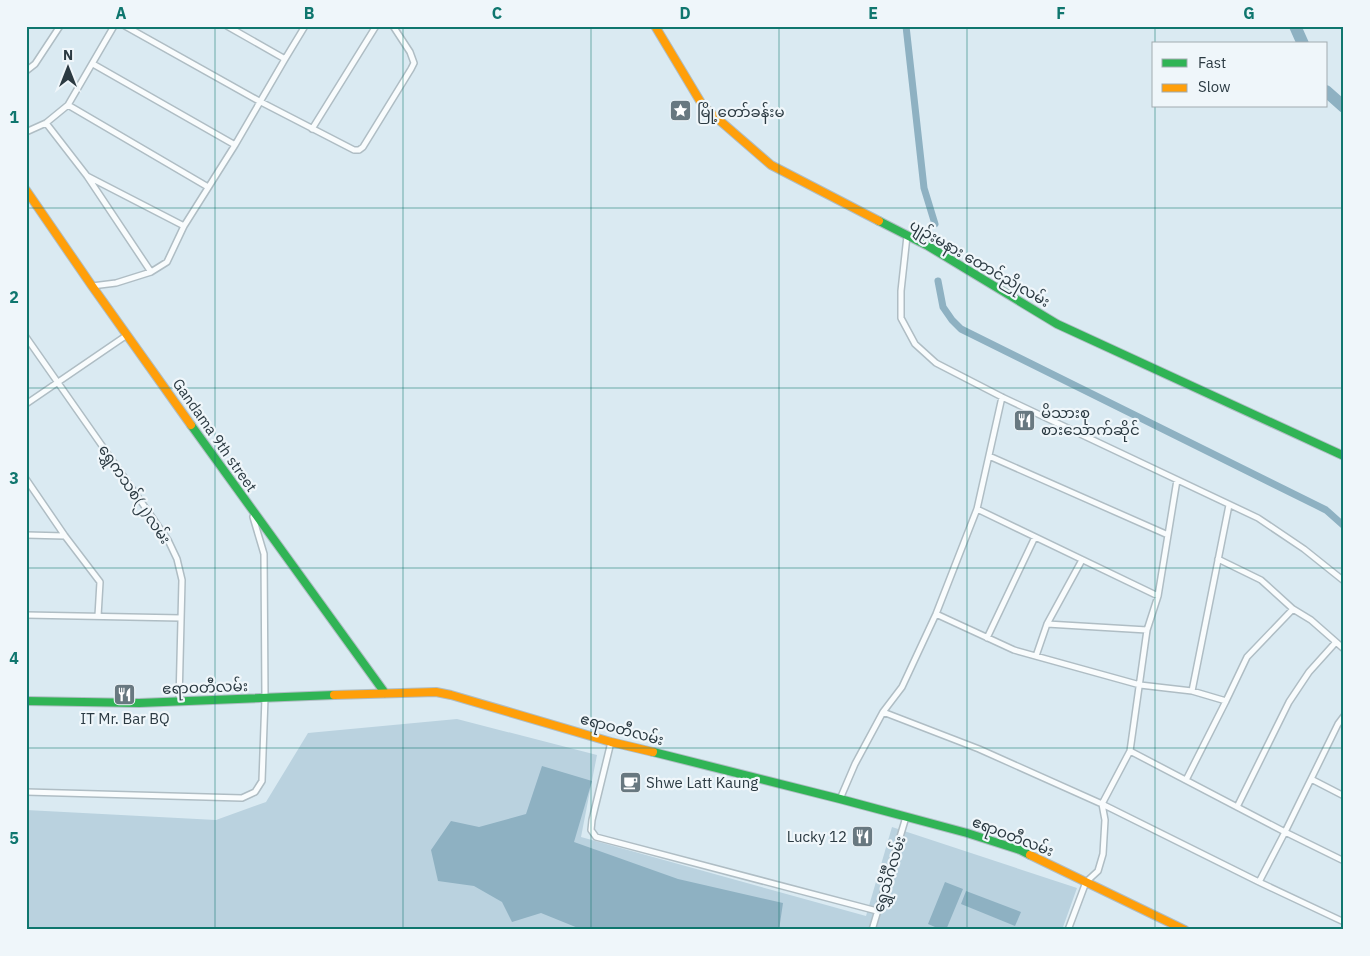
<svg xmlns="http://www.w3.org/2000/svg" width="1370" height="956" font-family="'IBM Plex Sans','Noto Sans Myanmar',sans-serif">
	<rect width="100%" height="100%" fill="#daeaf2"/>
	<path fill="#bad2df" d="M 457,719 L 597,755 L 581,837 L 866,916 L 892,827 L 1077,888 L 1062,930 L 26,930 L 26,810 L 216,820 L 266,802 L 308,733 Z"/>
	<path fill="#8eb1c2" d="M 542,766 L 592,781 L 574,842 L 678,879 L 783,903 L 779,930 L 583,930 L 541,913 L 512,922 L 502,902 L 474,886 L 438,881 L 431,850 L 451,821 L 479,827 L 526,814 Z
		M 945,882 L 963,889 L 946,930 L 942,930 L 928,924 Z
		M 966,891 L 1021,912 L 1015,926 L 961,904 Z"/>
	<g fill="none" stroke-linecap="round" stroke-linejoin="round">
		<path stroke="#8eb1c2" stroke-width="7" d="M 906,26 L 924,188 L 935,224
			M 938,281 L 943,307 L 952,320 L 961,329 L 1326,510 L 1344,526"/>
		<path stroke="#8eb1c2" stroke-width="12" d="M 1295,26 L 1303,44
			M 1326,91 L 1344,107"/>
		<defs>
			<path id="street" d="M 125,26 L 259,101 L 354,150 L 359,150 L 363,147 L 411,69 L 414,63 L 410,52 L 393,26
				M 227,26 L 285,59
				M 93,64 L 235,145
				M 26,71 L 35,64 L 60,26
				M 68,105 L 208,187
				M 46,123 L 87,176 L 151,272
				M 312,129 L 376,26
				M 26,132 L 46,123 L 68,105 L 114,26
				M 87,176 L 184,226
				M 907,236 L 901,291 L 901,318 L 915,344 L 936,363 L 1002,397 L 1258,518 L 1304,549 L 1344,581
				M 92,286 L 116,283 L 151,272 L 167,262 L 184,226 L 235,145 L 285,59 L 305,26
				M 26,337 L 168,540 L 177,559 L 182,580 L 179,701
				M 26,404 L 127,335
				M 989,456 L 1168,535
				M 26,479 L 65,536 L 100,582 L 98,616
				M 977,509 L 1158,596
				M 26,535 L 65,536
				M 1218,559 L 1261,580 L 1293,609 L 1311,620 L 1344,649
				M 936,614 L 1014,650 L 1140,685 L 1192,691 L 1226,701
				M 26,615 L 181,618
				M 1047,624 L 1147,630
				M 987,638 L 1035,537
				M 1036,656 L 1047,624 L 1082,560
				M 1192,691 L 1229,505
				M 883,712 L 979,749 L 1102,804 L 1259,882 L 1344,922
				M 611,742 L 592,820 L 591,830 L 596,837 L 877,911
				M 1130,751 L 1285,832 L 1344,861
				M 1311,779 L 1344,796
				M 1186,780 L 1226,701 L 1247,657 L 1293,609
				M 26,792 L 242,798 L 255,792 L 262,781 L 265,698 L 264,554 L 253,517
				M 840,799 L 855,764 L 883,712 L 902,687 L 936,614 L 977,509 L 1002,397
				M 1237,807 L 1289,702 L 1309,672 L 1336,642
				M 1259,882 L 1285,832 L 1338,724 L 1344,716
				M 872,930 L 906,817
				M 1068,930 L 1086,882 L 1098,871 L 1103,854 L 1105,820 L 1102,804 L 1130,751 L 1147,630 L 1158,596 L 1177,480"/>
			<path id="fast" d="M 879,221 L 928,246 L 1057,324 L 1344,456
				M 191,425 L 385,693
				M 26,701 L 139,703 L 334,695
				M 653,752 L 840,799 L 967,833 L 1020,850 L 1030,855"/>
			<path id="slow" d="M 655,26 L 703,106 L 771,165 L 879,221
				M 26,190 L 92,286 L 191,425
				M 334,695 L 436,692 L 451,695 L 611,742 L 653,752
				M 1030,855 L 1185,930"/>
		</defs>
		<use href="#street" stroke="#afbdc4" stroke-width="8"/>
		<use href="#fast" stroke="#afbdc4" stroke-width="10"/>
		<use href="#slow" stroke="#afbdc4" stroke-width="10"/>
		<use href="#street" stroke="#f9fcfd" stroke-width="5"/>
		<use href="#fast" stroke="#30b455" stroke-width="8"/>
		<use href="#slow" stroke="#ff9f0a" stroke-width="8"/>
	</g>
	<path fill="none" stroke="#0f766e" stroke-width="1" stroke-opacity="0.55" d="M 215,26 L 215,930M 403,26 L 403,930M 591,26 L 591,930M 779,26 L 779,930M 967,26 L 967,930M 1155,26 L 1155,44M 1155,106 L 1155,930M 26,208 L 1344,208M 26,388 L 1344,388M 26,568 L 1344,568M 26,748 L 1344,748"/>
	<defs>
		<symbol id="sight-square" viewBox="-11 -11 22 22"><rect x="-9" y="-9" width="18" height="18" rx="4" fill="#687880" stroke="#eff6fa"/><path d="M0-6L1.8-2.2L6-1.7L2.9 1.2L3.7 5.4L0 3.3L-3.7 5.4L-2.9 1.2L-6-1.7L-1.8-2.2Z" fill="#fff"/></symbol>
		<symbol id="restaurant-square" viewBox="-11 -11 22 22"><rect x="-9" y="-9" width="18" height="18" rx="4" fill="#687880" stroke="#eff6fa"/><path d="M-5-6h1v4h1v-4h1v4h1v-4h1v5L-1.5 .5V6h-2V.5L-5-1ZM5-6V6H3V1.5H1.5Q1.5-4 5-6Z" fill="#fff"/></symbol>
		<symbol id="cafe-square" viewBox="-11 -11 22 22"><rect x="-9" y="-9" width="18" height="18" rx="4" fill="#687880" stroke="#eff6fa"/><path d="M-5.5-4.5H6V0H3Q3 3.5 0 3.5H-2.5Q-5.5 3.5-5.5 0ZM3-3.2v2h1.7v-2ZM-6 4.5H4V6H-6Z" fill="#fff"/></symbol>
	</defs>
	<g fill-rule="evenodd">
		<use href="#sight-square" x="668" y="98" width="25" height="25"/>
		<use href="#restaurant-square" x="1012" y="408" width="25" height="25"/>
		<use href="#restaurant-square" x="112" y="682" width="25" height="25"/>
		<use href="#cafe-square" x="618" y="770" width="25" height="25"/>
		<use href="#restaurant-square" x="850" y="824" width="25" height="25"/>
	</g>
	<g text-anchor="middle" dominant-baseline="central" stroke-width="4.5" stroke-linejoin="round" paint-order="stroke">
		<g font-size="15" fill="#2b3a42" stroke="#eff6fa" text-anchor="start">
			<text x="697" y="111">မြို့တော်ခန်းမ</text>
			<text x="1041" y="412">မိသားစု<tspan x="1041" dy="17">စားသောက်ဆိုင်</tspan></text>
			<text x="125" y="718" text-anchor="middle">IT Mr. Bar BQ</text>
			<text x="646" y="782">Shwe Latt Kaung</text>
			<text x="847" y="836" text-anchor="end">Lucky 12</text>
		</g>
		<g font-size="15" fill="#2b3a42" stroke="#eff6fa">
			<text transform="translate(980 263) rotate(30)">ပျဉ်းမနား တောင်ညိုလမ်း</text>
			<text transform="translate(215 435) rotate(55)">Gandama 9th street</text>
			<text transform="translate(135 494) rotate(56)">ရွှေကသစ်(၂)လမ်း</text>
			<text transform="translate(205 687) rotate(-2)">ဧရာဝတီလမ်း</text>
			<text transform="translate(622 729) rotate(15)">ဧရာဝတီလမ်း</text>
			<text transform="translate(1013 836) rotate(21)">ဧရာဝတီလမ်း</text>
			<text transform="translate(889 874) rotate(-73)">ရွှေသိင်္ဂီလမ်း</text>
		</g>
	</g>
	<rect width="1370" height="956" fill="none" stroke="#eff6fa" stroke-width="55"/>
	<rect x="1152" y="42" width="175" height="65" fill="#eff6fa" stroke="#a1abb0"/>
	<rect x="1162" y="59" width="25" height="8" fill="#30b455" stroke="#a1abb0"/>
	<text x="1198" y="68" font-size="15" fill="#2b3a42">Fast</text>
	<rect x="1162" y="84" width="25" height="8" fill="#ff9f0a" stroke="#a1abb0"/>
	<text x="1198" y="92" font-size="15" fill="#2b3a42">Slow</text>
	<g transform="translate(68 68)" stroke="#eff6fa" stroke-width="4" paint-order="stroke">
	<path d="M0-4L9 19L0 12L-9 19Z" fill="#2b3a42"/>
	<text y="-8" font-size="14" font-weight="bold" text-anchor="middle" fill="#2b3a42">N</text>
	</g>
	<rect x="28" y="28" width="1314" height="900" fill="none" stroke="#0f766e" stroke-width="2"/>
	<g font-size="16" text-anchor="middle" font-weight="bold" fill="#0f766e">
		<text x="121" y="19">A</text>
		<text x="309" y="19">B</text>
		<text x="497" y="19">C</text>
		<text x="685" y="19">D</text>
		<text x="873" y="19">E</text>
		<text x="1061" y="19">F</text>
		<text x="1249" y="19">G</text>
		<text x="14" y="123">1</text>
		<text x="14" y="303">2</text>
		<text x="14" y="484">3</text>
		<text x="14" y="664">4</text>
		<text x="14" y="844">5</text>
	</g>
</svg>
